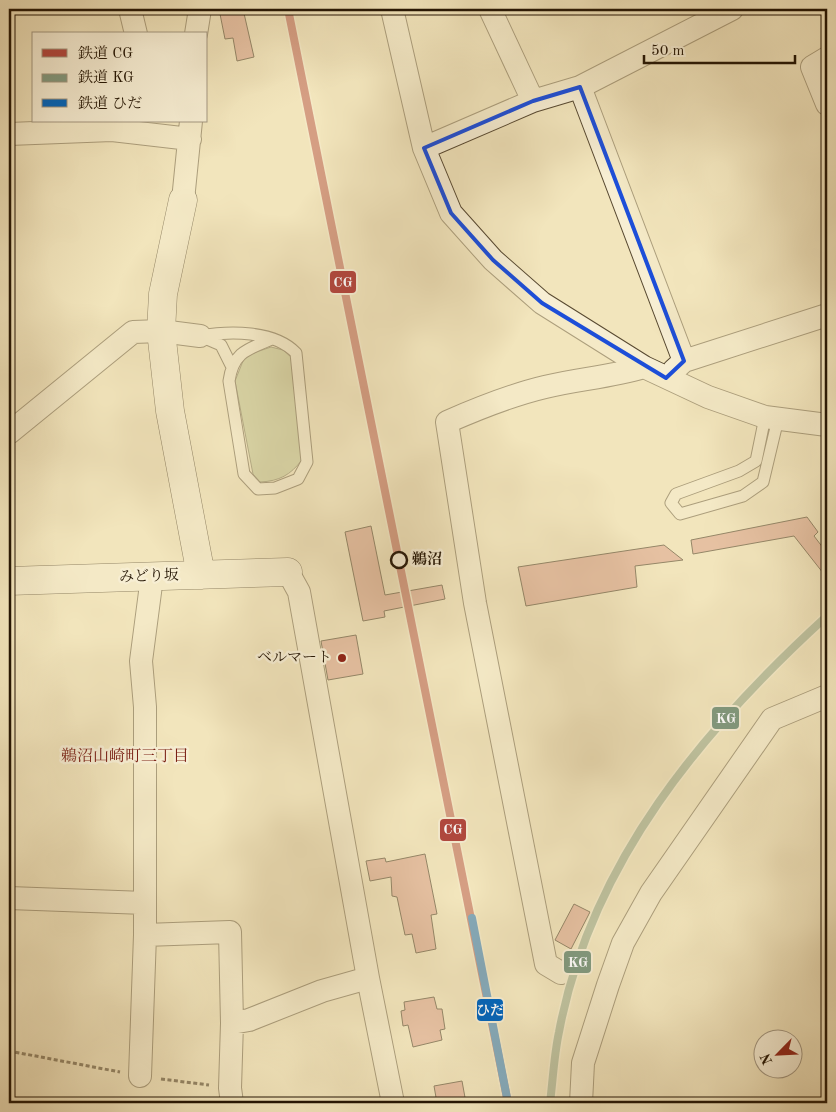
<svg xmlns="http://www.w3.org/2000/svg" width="836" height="1112" font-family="'Old Standard TT','Noto Serif JP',serif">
	<rect width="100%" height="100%" fill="#f2e5bc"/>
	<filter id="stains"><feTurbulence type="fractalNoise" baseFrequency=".004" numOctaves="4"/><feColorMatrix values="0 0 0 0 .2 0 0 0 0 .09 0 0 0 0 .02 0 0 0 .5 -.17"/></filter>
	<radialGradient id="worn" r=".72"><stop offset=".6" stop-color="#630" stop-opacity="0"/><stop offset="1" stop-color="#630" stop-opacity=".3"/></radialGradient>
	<path fill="#bcc48f" stroke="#706c49" d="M 271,347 L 283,350 L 291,357 L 302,460 C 290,475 280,481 260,482 L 253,474 L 235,381 L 245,356 Z"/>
	<path fill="#d89484" stroke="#241503" d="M 219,9 L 243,9 L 254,57 L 237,61 L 233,38 L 225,39 Z
		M 807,517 L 818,532 L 814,536 L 827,553 L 827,578 L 794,536 L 693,554 L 691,540 Z
		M 371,526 L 385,595 L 442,585 L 445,599 L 384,611 L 385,617 L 363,621 L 345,532 Z
		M 664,545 L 683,560 L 635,566 L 637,587 L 526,606 L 518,567 Z
		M 356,635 L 363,674 L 328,680 L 321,641 Z
		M 425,854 L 437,914 L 431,915 L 436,949 L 416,953 L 412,934 L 405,935 L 397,897 L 392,896 L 391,877 L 370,881 L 366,861 L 385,858 L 386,862 Z
		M 574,904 L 590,912 L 571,949 L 555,940 Z
		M 434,997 L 437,1009 L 442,1009 L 445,1029 L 440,1030 L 442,1040 L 413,1047 L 408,1025 L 403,1026 L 401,1011 L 405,1010 L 404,1002 Z
		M 462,1081 L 466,1103 L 437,1103 L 434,1086 Z"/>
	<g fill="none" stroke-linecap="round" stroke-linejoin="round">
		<defs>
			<path id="lane" d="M 200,336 C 229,331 274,330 296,353 L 307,462 L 298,479 L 275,488 L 258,489 L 244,474 L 229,381 C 233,352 248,349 272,339
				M 200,336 L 221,345 L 231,365
				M 765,417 L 756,461 L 739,471 L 676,494 L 671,503 L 680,514 L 743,496 L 763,482 L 778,419"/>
			<path id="street" d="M 130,9 L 136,34
				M 392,9 L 424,148 L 451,213 L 493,260 L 542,303 L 644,367 L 708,397 L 765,417 L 827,425
				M 490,9 L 533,101
				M 196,34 L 200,9
				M 827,58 L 812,67 L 827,104
				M 9,134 L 112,130 L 190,139
				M 424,148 L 533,101 L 580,87
				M 183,200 L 191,121
				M 684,361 L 580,87 L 732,9
				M 674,370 L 684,361 L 827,315
				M 9,433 L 133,332 L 161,331 L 200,336
				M 288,572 L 299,592 L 368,978 L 393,1103
				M 152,577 L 141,661 L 145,707 L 145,935 L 230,932 L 232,1023 L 230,1088 L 232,1103
				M 9,898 L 145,903
				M 561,973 L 546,964 L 475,603 L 447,422 C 479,408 511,395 545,387 C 578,379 611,377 644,367
				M 232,1023 L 249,1020 L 322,991 L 368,978
				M 140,1076 L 145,935
				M 581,1103 L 583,1063 L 608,985 L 623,943 L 651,893 L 772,719 L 827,696"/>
			<path id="secondary" d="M 183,200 L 163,294 L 161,331 L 170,411 L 201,575
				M 9,581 L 288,572"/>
		</defs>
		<use href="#lane" stroke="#584931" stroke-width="13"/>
		<use href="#street" stroke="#584931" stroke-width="24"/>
		<use href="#secondary" stroke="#241503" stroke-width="29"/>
		<path stroke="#241503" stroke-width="3" stroke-dasharray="4 2.5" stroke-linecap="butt" d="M 9,1051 L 120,1072
			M 161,1079 L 209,1085"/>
		<use href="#lane" stroke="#f7eed3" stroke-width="11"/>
		<use href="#street" stroke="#f7eed3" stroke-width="22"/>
		<use href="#secondary" stroke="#f7eed3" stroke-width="28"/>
		<defs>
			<path id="rail-1" d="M 288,9 L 508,1103"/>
			<path id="rail-2" d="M 550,1103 C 553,1079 554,1055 559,1032 C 591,862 703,729 827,616"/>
			<path id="rail-3" d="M 472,918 L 508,1103"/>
		</defs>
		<use href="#rail-1" stroke="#f7eed3" stroke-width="11"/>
		<use href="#rail-2" stroke="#f7eed3" stroke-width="11"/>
		<use href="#rail-3" stroke="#f7eed3" stroke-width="11"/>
		<use href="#rail-1" stroke="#b2473e" stroke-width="8"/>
		<use href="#rail-2" stroke="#829a7f" stroke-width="8"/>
		<use href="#rail-3" stroke="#0065bd" stroke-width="8"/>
	</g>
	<path d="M0 0H836V1112H0ZM 580,87 L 684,361 L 666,378 L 542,303 L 493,260 L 451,213 L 424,148 L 533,101 Z" fill="#f2e5bc" fill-opacity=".55" fill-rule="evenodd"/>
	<path fill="none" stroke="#1d4ed8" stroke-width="4" stroke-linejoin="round" d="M 580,87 L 684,361 L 666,378 L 542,303 L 493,260 L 451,213 L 424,148 L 533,101 Z"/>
	<circle fill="#f7eed3" stroke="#241503" stroke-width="2.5" cx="399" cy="560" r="8"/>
	<circle fill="#8f2418" stroke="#f7eed3" stroke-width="2" cx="342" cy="658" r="5"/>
	<g text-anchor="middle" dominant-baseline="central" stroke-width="5" stroke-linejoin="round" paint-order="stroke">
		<g font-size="15" font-weight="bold" fill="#241503" stroke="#f7eed3" text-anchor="start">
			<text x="412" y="560">鵜沼</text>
		</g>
		<g font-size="15" fill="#241503" stroke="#f7eed3">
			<text transform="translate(149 577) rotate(-2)">みどり坂</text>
		</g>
		<g font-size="15" fill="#241503" stroke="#f7eed3" text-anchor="end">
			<text x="332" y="658">ベルマート</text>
		</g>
		<g font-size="16" fill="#7a1f14" stroke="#f7eed3">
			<text x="125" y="757">鵜沼山崎町三丁目</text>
		</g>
	</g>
	<g stroke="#f7eed3" stroke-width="2">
		<rect x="329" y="270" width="28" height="24" rx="5" fill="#b2473e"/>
		<rect x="711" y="706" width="29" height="24" rx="5" fill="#829a7f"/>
		<rect x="439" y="818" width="28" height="24" rx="5" fill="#b2473e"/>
		<rect x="563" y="950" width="29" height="24" rx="5" fill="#829a7f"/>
		<rect x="476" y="998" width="28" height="24" rx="5" fill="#0065bd"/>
	</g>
	<g font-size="14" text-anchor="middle" font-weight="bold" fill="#fff">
		<text x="343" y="287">CG</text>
		<text x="726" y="723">KG</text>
		<text x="453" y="834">CG</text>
		<text x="578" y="967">KG</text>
		<text x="490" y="1015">ひだ</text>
	</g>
	<rect width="836" height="1112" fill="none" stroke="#f2e5bc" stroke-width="30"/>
	<rect x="10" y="10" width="816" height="1092" fill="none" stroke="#241503" stroke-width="2.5"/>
	<rect x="15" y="15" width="806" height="1082" fill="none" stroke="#241503"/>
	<rect x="32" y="32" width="175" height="90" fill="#f7eed3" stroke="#a39780"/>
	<rect x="42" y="49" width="25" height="8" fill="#b2473e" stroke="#a39780"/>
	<text x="78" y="58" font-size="15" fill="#241503">鉄道 CG</text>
	<rect x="42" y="74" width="25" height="8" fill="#829a7f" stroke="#a39780"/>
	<text x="78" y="82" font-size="15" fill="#241503">鉄道 KG</text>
	<rect x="42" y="99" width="25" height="8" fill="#0065bd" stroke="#a39780"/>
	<text x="78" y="108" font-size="15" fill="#241503">鉄道 ひだ</text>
	<g transform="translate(778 1054) rotate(246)"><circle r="24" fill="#f7eed3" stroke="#a39780"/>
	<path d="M0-4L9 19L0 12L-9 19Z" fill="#8f2418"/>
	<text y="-8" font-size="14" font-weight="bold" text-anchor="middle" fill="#241503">N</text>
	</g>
	<path d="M644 55v8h151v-8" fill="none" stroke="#241503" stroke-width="2.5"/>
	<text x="651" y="55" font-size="15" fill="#241503" stroke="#f7eed3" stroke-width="4" paint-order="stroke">50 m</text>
	<rect width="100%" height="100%" filter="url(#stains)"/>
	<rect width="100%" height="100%" fill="url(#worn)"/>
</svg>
